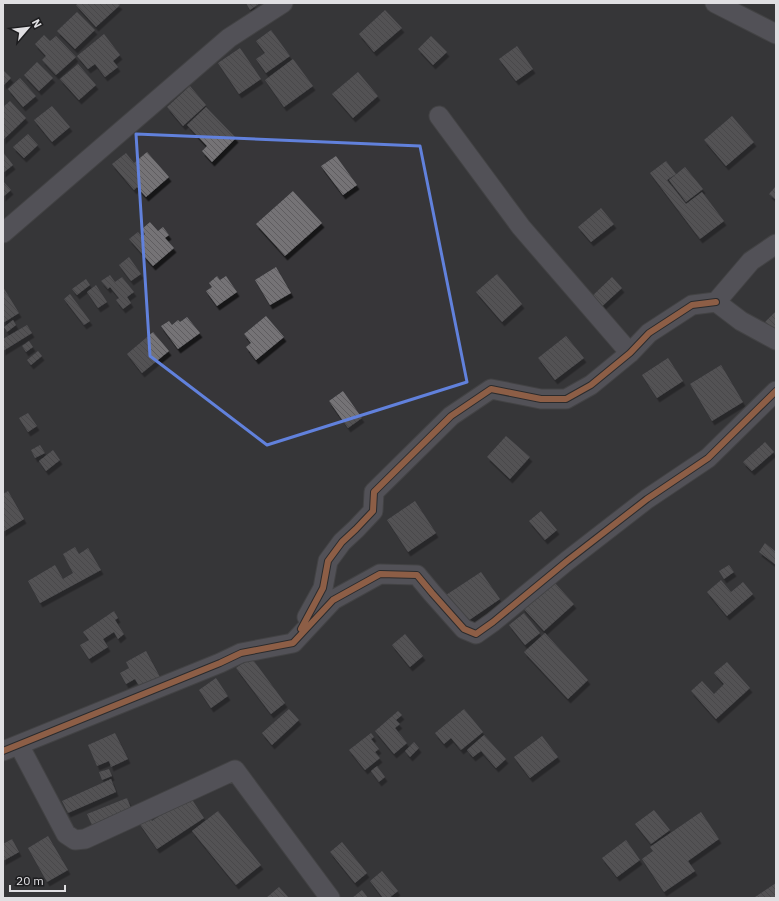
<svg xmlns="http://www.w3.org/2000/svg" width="779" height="901" font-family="'IBM Plex Sans',sans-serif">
	<defs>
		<pattern id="building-back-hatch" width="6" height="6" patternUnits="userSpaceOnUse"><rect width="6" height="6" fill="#747376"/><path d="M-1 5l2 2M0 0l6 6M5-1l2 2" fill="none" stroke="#5e5d60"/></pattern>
		<filter id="shadow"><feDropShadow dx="2.5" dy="4.5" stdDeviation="0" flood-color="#0009"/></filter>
	</defs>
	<rect width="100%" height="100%" fill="#373639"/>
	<path fill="url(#building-back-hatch)" filter="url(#shadow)" d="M 78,3 L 118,3 L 120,5 L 96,27 L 76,5 Z
		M 246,3 L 260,3 L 250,10 Z
		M 385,10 L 402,28 L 374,52 L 359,34 Z
		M 77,12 L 95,30 L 75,49 L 57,31 Z
		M 271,30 L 290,56 L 266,73 L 256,59 L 265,53 L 256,41 Z
		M 104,34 L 120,55 L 113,61 L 118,67 L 105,77 L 95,64 L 88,69 L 77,56 Z
		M 44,35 L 50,41 L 56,36 L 76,57 L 56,75 L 42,60 L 46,56 L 35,44 Z
		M 431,36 L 447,52 L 433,65 L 418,49 Z
		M 517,46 L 533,69 L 516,81 L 499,59 Z
		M 240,48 L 261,79 L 239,94 L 218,63 Z
		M 293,59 L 313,86 L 284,107 L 265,80 Z
		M 37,62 L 53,78 L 39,91 L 24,75 Z
		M 78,64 L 96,85 L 79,100 L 60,79 Z
		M 3,70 L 11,78 L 4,85 L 3,83 Z
		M 358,72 L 378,96 L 353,118 L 332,94 Z
		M 20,78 L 36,96 L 23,107 L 8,89 Z
		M 190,86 L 206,105 L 183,126 L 167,107 Z
		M 10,101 L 26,118 L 3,140 L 3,107 Z
		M 52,106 L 70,127 L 52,142 L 34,120 Z
		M 206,107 L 236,138 L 212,162 L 202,151 L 207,146 L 187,125 Z
		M 732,116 L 754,142 L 726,166 L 704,140 Z
		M 28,134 L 38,145 L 24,158 L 13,147 Z
		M 3,152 L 13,165 L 3,173 Z
		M 147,152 L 169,177 L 146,197 L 137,187 L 134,190 L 112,164 L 126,153 L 134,163 Z
		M 336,156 L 357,185 L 343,195 L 321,166 Z
		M 666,161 L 676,174 L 667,180 L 686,204 L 702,192 L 724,221 L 700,239 L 650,173 Z
		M 685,167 L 703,189 L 686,202 L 669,180 Z
		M 3,181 L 11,190 L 3,197 Z
		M 776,186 L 776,200 L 769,194 Z
		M 293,191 L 322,223 L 285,256 L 256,224 Z
		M 601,208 L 614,224 L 591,242 L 578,227 Z
		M 150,222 L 158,231 L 163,227 L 169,235 L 165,238 L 174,248 L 153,266 L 129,239 L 138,232 L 142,237 L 145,234 L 142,229 Z
		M 129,257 L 141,274 L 131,281 L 119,265 Z
		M 276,267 L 291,293 L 270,305 L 255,280 Z
		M 497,274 L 522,304 L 502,322 L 476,292 Z
		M 110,275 L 115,282 L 122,277 L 134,292 L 127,297 L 131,303 L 123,309 L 116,300 L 119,298 L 110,287 L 108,289 L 101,281 Z
		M 217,276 L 220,280 L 226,276 L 237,292 L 217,306 L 206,291 L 212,287 L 209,283 Z
		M 612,277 L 622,288 L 598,310 L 588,300 Z
		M 86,279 L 90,285 L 77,295 L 72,289 Z
		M 96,285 L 107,302 L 98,308 L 87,292 Z
		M 3,287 L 19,313 L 3,323 Z
		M 70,294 L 90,321 L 84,325 L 64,299 Z
		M 776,311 L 776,333 L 765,322 Z
		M 266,316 L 284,337 L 256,360 L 246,347 L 251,343 L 244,334 Z
		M 187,317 L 200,333 L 178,349 L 161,326 L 169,321 L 172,325 L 178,320 L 180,322 Z
		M 13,320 L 16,325 L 7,332 L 4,327 Z
		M 27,325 L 32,333 L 3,351 L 3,339 Z
		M 153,332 L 169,351 L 142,373 L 127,354 Z
		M 566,336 L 584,358 L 555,380 L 538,358 Z
		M 29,341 L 33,347 L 26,352 L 22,346 Z
		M 38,351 L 42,356 L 31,365 L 27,360 Z
		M 668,358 L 683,381 L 657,398 L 642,375 Z
		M 721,365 L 743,402 L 712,421 L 690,384 Z
		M 343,391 L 362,418 L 348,428 L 329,401 Z
		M 28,413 L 37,426 L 28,432 L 19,418 Z
		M 506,436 L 530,457 L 510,479 L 487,457 Z
		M 765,442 L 774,452 L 752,471 L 743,462 Z
		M 40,445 L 45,453 L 35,458 L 31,450 Z
		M 53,450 L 60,460 L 46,471 L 39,461 Z
		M 8,491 L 24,519 L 3,532 L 3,494 Z
		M 415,501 L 436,533 L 408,552 L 387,520 Z
		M 541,511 L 557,530 L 545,540 L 529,521 Z
		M 765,543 L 776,552 L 776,565 L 759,552 Z
		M 75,547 L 79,554 L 88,548 L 101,570 L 40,603 L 28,581 L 55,565 L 63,579 L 73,573 L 63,554 Z
		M 729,565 L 734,572 L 724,579 L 719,571 Z
		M 481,572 L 500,599 L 462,625 L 443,597 Z
		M 721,580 L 731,592 L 743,582 L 753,594 L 727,616 L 707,592 Z
		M 554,582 L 574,604 L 544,631 L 522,607 Z
		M 114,611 L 118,618 L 115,620 L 124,634 L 118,639 L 114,632 L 103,639 L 108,647 L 89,659 L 80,645 L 89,640 L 83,632 Z
		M 524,613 L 540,633 L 525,645 L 509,625 Z
		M 545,633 L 588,680 L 568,699 L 524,652 Z
		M 405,634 L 423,656 L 410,667 L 392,645 Z
		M 146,651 L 160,677 L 140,688 L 135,679 L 126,684 L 120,673 L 129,668 L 126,662 Z
		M 251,657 L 285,703 L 271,714 L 236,668 Z
		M 727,662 L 750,688 L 716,719 L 691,691 L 702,681 L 714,694 L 724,684 L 714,673 Z
		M 216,678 L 228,696 L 211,708 L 199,690 Z
		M 289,709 L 299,720 L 272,745 L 262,733 Z
		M 464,709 L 483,732 L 461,750 L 451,738 L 444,744 L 435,733 Z
		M 398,711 L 402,715 L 396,720 L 400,724 L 395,728 L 407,743 L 394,754 L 375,731 Z
		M 115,733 L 128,759 L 111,767 L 109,761 L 97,766 L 88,745 Z
		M 371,733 L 374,737 L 371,739 L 379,749 L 375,752 L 380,758 L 365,770 L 349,750 Z
		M 484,735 L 506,759 L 496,768 L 481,751 L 473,757 L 467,750 Z
		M 542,736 L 558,757 L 530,778 L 514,757 Z
		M 414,742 L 419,748 L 410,757 L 405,751 Z
		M 377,766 L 385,777 L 379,782 L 371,771 Z
		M 109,769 L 112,776 L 102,780 L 99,772 Z
		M 111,779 L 116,792 L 68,813 L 62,801 Z
		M 127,798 L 133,814 L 94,830 L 87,814 Z
		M 191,798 L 204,818 L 157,849 L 139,823 L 149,816 L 152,821 L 178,803 Z
		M 654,810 L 670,830 L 651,844 L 635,824 Z
		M 218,811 L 261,865 L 236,885 L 192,831 Z
		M 701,812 L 719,839 L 688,861 L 695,871 L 664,892 L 642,859 L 653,851 L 650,847 Z
		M 48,836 L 68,870 L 47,882 L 28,848 Z
		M 12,839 L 19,852 L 3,861 L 3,844 Z
		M 626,840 L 640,860 L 617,877 L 602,858 Z
		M 342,842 L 367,873 L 355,883 L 330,852 Z
		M 382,871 L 398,891 L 389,898 L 383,898 L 370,881 Z
		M 776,883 L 776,898 L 755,898 L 755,897 Z
		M 279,887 L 289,898 L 266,898 Z
		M 362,890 L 368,898 L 352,898 Z"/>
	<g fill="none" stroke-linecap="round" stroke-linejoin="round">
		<defs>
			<path id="minor" d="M 715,3 L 776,34
				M 439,116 L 521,227 L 630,353
				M 3,233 L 229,38 L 283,3
				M 776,244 L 751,261 L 716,302 L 741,321 L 776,340
				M 307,617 L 323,588 L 328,561 L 342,542 L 356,529 L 373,511 L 374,492 L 451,416 L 491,389 L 541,399 L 566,399 L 591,385 L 630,353 L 649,333 L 692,305 L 716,302
				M 19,745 L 66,834 L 75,840 L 85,839 L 235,770 L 330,898
				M 3,751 L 220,663 L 241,653 L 293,643 L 333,600 L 380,574 L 417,575 L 432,593 L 464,629 L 476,634 L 493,622 L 567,561 L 647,499 L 708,458 L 776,391"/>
		</defs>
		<use href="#minor" stroke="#525253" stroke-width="21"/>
		<use href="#minor" stroke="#74727d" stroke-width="19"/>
		<defs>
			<path id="cycleway" d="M 301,629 L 323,588 L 328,561 L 342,542 L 356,529 L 373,511 L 374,492 L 451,416 L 491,389 L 541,399 L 566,399 L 591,385 L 630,353 L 649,333 L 692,305 L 716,302
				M 3,751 L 220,663 L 241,653 L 293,643 L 333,600 L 380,574 L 417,575 L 432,593 L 464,629 L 476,634 L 493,622 L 567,561 L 647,499 L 708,458 L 776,391"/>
		</defs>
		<use href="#cycleway" stroke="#1d1d1f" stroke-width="8"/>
		<use href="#cycleway" stroke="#f78f57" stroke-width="6"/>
	</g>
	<path d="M0 0H779V901H0ZM 136,134 L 420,146 L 467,382 L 267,445 L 150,356 Z" fill="#373639" fill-opacity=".55" fill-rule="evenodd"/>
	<path fill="none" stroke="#6181dc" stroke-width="3" stroke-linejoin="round" d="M 136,134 L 420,146 L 467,382 L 267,445 L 150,356 Z"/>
	<rect width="779" height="901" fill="none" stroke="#e0dfe2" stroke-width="8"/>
	<g transform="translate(28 28) rotate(62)" stroke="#1d1d1f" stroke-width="3" paint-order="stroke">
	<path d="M0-3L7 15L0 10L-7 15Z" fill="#e0dfe2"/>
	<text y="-6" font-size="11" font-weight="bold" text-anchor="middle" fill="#e0dfe2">N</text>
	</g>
	<path d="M10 885v6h55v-6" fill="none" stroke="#e0dfe2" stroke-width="2"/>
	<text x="16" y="885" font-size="12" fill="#e0dfe2" stroke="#1d1d1f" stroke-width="3" paint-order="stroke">20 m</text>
</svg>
